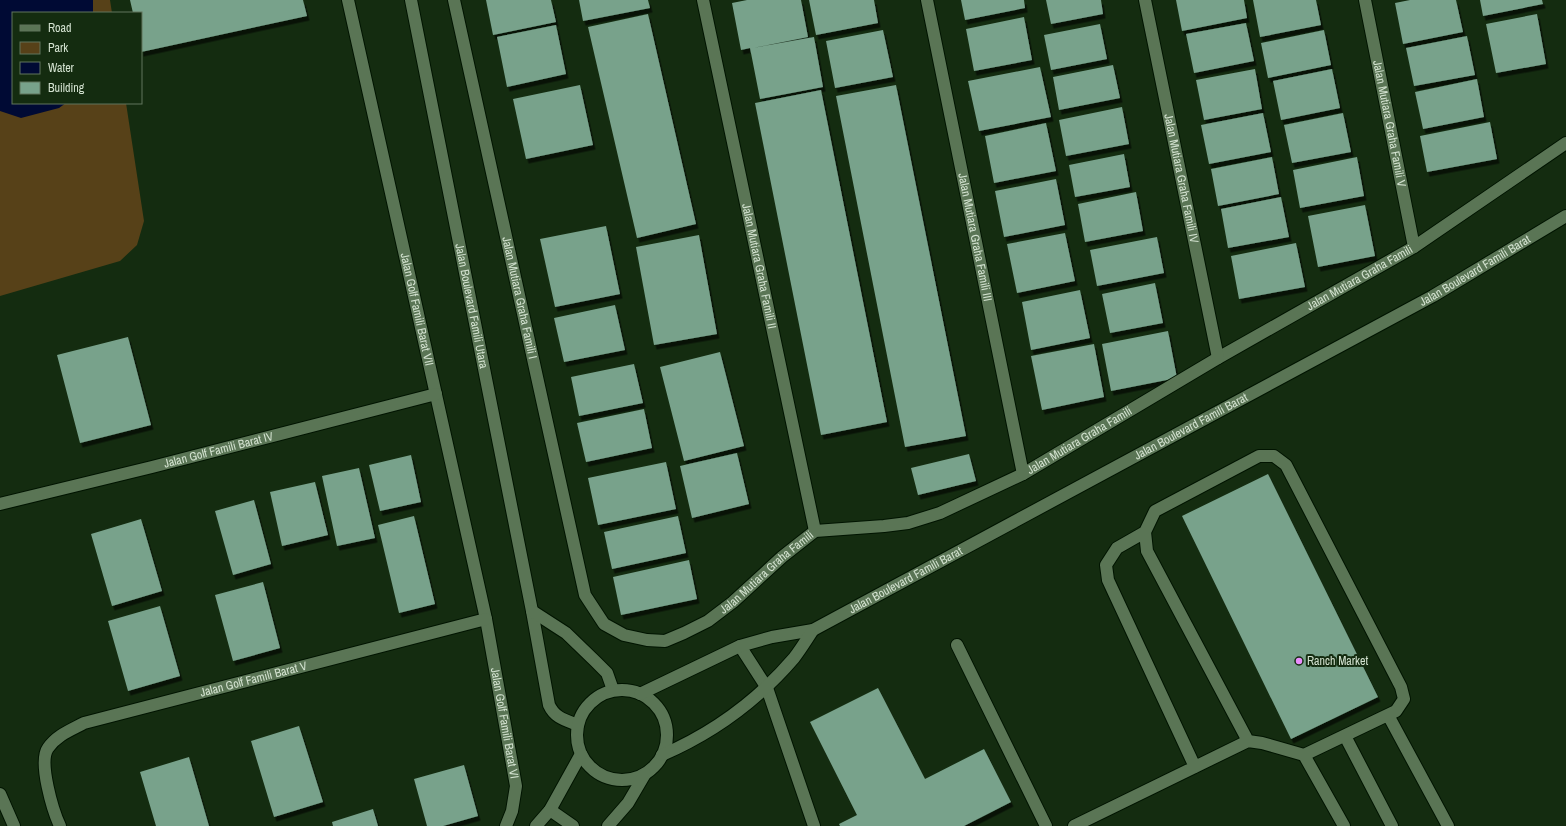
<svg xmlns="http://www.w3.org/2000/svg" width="1566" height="826" font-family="'Archivo Narrow',sans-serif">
	<defs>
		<filter id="shadow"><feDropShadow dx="2.5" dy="4.5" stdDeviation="0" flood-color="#0009"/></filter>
	</defs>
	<rect width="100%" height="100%" fill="#142c10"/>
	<path fill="#574118" d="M 0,0 L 110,0 L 112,13 L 13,13 L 13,103 L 126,103 L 144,221 L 137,245 L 120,261 L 0,296 Z"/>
	<path fill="#000a34" d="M 0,0 L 93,0 L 93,13 L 13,13 L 13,103 L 66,103 L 59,108 L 21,118 L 0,111 Z"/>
	<path fill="#78a28b" filter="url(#shadow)" d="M 130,0 L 303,0 L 307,16 L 141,52 L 141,13 L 133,13 Z
		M 486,0 L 551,0 L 556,22 L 493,35 Z
		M 579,0 L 648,0 L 650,8 L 583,21 Z
		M 747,0 L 801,0 L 808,37 L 753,48 L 814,37 L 823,87 L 760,99 L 750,48 L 741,50 L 732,3 Z
		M 809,0 L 874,0 L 878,23 L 816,35 Z
		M 961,0 L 1024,0 L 1025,8 L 965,20 Z
		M 1046,0 L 1101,0 L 1103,14 L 1051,24 Z
		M 1176,0 L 1244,0 L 1247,18 L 1182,31 Z
		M 1253,0 L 1316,0 L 1321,25 L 1260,37 Z
		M 1410,0 L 1456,0 L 1463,32 L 1403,44 L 1395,3 Z
		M 1480,0 L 1542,0 L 1543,4 L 1483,16 Z
		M 648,14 L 696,224 L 637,238 L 588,27 Z
		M 1537,14 L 1546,64 L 1496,73 L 1486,24 Z
		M 1024,17 L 1032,60 L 974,71 L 966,29 Z
		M 1246,23 L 1254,61 L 1194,73 L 1186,34 Z
		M 1100,24 L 1107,59 L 1051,70 L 1044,35 Z
		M 556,25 L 566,74 L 507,87 L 497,37 Z
		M 883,30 L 893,77 L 835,88 L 826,41 Z
		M 1324,30 L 1331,65 L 1268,78 L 1261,43 Z
		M 1467,36 L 1475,75 L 1414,86 L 1406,48 Z
		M 1113,65 L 1120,98 L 1059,110 L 1053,77 Z
		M 1040,67 L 1051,117 L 979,131 L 968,81 Z
		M 1255,69 L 1262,109 L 1204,120 L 1196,80 Z
		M 1332,69 L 1340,108 L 1281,120 L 1273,81 Z
		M 1477,79 L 1484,117 L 1423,129 L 1415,92 Z
		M 580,85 L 593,145 L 526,159 L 513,99 Z
		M 896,85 L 966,436 L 905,447 L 836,96 Z
		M 821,90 L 887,422 L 821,435 L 755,103 Z
		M 1122,107 L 1129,144 L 1066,156 L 1059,120 Z
		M 1263,113 L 1271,152 L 1209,164 L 1201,125 Z
		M 1343,113 L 1351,152 L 1292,163 L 1284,125 Z
		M 1490,122 L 1497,159 L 1427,172 L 1420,136 Z
		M 1046,123 L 1056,171 L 994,183 L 985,136 Z
		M 1124,154 L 1130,187 L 1075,197 L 1069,165 Z
		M 1272,157 L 1279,194 L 1218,206 L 1211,169 Z
		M 1357,157 L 1364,196 L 1300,208 L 1293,170 Z
		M 1056,179 L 1065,225 L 1004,237 L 995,191 Z
		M 1136,192 L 1143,231 L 1085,242 L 1078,204 Z
		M 1281,197 L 1289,237 L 1228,248 L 1221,209 Z
		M 1365,205 L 1375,256 L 1318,267 L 1308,216 Z
		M 606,226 L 620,294 L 555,307 L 540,239 Z
		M 1065,233 L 1075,281 L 1017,293 L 1007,244 Z
		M 699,235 L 717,334 L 654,345 L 636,247 Z
		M 1157,237 L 1164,273 L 1097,286 L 1090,250 Z
		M 1296,243 L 1305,287 L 1239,299 L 1231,256 Z
		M 1155,283 L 1163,323 L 1110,333 L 1102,294 Z
		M 1080,290 L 1090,338 L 1031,350 L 1022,302 Z
		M 615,305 L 625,350 L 564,362 L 554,318 Z
		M 1168,331 L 1177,378 L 1111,391 L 1102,344 Z
		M 128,337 L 151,425 L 80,443 L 57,355 Z
		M 1094,344 L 1104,397 L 1042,410 L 1031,356 Z
		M 720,352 L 744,446 L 684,461 L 660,367 Z
		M 634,364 L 643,403 L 579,416 L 571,377 Z
		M 644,409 L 652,448 L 586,462 L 577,423 Z
		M 737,453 L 749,504 L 692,518 L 680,466 Z
		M 969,454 L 976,481 L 918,495 L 911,468 Z
		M 411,455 L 421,502 L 380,511 L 369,465 Z
		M 666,462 L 676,509 L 598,525 L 588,478 Z
		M 359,468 L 375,538 L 337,546 L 322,476 Z
		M 1268,474 L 1378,697 L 1291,739 L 1182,516 Z
		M 315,482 L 328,535 L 282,546 L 270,492 Z
		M 254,500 L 271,564 L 233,575 L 215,511 Z
		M 414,516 L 435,604 L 399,613 L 378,525 Z
		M 678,516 L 686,553 L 612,569 L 604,532 Z
		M 141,519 L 162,591 L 112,606 L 91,534 Z
		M 689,560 L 697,599 L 621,615 L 613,577 Z
		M 263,582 L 280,648 L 233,661 L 215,595 Z
		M 160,606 L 180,676 L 128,691 L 108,621 Z
		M 878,688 L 925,779 L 984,749 L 1011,802 L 964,826 L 840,826 L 839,824 L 857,815 L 810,722 Z
		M 299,726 L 323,802 L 274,817 L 251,741 Z
		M 189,757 L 209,826 L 156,826 L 140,772 Z
		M 464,765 L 478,816 L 443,826 L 427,826 L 414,779 Z
		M 373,809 L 378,826 L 333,826 L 332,822 Z"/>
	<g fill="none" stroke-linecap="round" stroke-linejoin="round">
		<defs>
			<path id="lane" d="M 1145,532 L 1117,548 L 1106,565 L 1108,580 L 1195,767
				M 957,645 L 1046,826
				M 740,646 L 767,688 L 814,826
				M 1388,715 L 1448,826
				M 1345,736 L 1392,826
				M 1248,741 L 1147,551 L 1145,532 L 1155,511 L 1259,456 L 1274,456 L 1286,465 L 1401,687 L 1404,699 L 1396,711 L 1304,755
				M 550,810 L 573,826
				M 1074,826 L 1248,741 L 1262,743 L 1304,755 L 1344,826"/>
			<g id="street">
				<path id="s1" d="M 348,0 L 486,619 L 516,786 L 512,811 L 506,826"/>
				<path id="s2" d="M 454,0 L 585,595 L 604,624 L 624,635 L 647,640 L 665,641 L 684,633 L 708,621 L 733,602 L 782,557 L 815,531 L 884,526 L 908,523 L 940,513 L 1023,474 L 1218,358 L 1414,247 L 1566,143"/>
				<path id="s3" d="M 703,0 L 815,531"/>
				<path id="s4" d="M 927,0 L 1023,474"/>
				<path id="s5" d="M 1145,0 L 1218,358"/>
				<path id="s6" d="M 1365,0 L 1414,247"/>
				<path id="s7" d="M 0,504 L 152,467 L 436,394"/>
				<path d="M 0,794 L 14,826"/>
				<path id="s8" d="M 60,826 C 53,811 38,762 48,748 C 57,735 71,730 84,723 L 486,619"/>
			</g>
			<g id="secondary">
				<path id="s9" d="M 411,0 L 532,611 L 549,705 C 555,718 565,720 578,725"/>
				<path d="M 532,611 L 566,633 L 595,661 L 607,673 L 613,690"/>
				<circle cx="622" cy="735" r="45"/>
				<path id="s10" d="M 640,694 L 740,646 L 772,637 L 813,630 L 1433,296 L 1566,216"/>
				<path d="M 662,755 C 713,733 758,700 794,658 C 801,649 807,639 813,630"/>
				<path d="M 536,826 L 550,810 L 581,754"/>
				<path d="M 608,826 L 628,803 L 645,774"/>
			</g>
		</defs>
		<use href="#lane" stroke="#011400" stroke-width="14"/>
		<use href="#street" stroke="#011400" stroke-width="14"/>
		<use href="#secondary" stroke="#011400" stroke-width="14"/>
		<use href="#lane" stroke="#5a7555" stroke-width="12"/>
		<use href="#street" stroke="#5a7555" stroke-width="12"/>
		<use href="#secondary" stroke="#5a7555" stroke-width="12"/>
	</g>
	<circle fill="#ea8dfc" stroke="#142c10" stroke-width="1.5" cx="1299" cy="661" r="4"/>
	<g text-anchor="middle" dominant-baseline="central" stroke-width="4" stroke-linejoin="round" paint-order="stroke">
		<g font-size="12" fill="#d3e2d0" stroke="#142c10">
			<text stroke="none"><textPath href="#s6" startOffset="126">Jalan Mutiara Graha Famili V</textPath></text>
			<text stroke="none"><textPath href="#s5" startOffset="182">Jalan Mutiara Graha Famili IV</textPath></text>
			<text stroke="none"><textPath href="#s4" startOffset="242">Jalan Mutiara Graha Famili III</textPath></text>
			<text stroke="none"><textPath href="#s3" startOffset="272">Jalan Mutiara Graha Famili II</textPath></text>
			<text stroke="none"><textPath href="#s10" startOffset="939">Jalan Boulevard Famili Barat</textPath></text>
			<text stroke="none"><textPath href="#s2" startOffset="1504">Jalan Mutiara Graha Famili</textPath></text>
			<text stroke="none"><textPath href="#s2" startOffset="305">Jalan Mutiara Graha Famili I</textPath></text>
			<text stroke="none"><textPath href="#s9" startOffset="312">Jalan Boulevard Famili Utara</textPath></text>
			<text stroke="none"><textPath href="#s1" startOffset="317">Jalan Golf Famili Barat VII</textPath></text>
			<text stroke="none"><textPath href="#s10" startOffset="615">Jalan Boulevard Famili Barat</textPath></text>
			<text stroke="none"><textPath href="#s2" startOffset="1180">Jalan Mutiara Graha Famili</textPath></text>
			<text stroke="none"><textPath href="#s7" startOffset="225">Jalan Golf Famili Barat IV</textPath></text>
			<text stroke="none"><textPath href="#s2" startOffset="832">Jalan Mutiara Graha Famili</textPath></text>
			<text stroke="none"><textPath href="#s10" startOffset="291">Jalan Boulevard Famili Barat</textPath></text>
			<text stroke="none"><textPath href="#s8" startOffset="300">Jalan Golf Famili Barat V</textPath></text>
			<text stroke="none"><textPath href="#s1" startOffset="740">Jalan Golf Famili Barat VI</textPath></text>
		</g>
		<g font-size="12" fill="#d3e2d0" stroke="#142c10" text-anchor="start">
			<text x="1307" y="661">Ranch Market</text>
		</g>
	</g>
	<rect x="12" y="12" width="130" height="92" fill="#142c10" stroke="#60755d"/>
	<rect x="20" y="25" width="20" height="6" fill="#5a7555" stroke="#60755d"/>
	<text x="48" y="32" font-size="12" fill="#d3e2d0">Road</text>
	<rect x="20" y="42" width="20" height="12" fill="#574118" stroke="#60755d"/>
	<text x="48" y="52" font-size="12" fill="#d3e2d0">Park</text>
	<rect x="20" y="62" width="20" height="12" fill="#000a34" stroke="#60755d"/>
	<text x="48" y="72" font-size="12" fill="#d3e2d0">Water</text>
	<rect x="20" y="82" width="20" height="12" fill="#78a28b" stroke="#60755d"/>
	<text x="48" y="92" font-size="12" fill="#d3e2d0">Building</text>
</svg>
